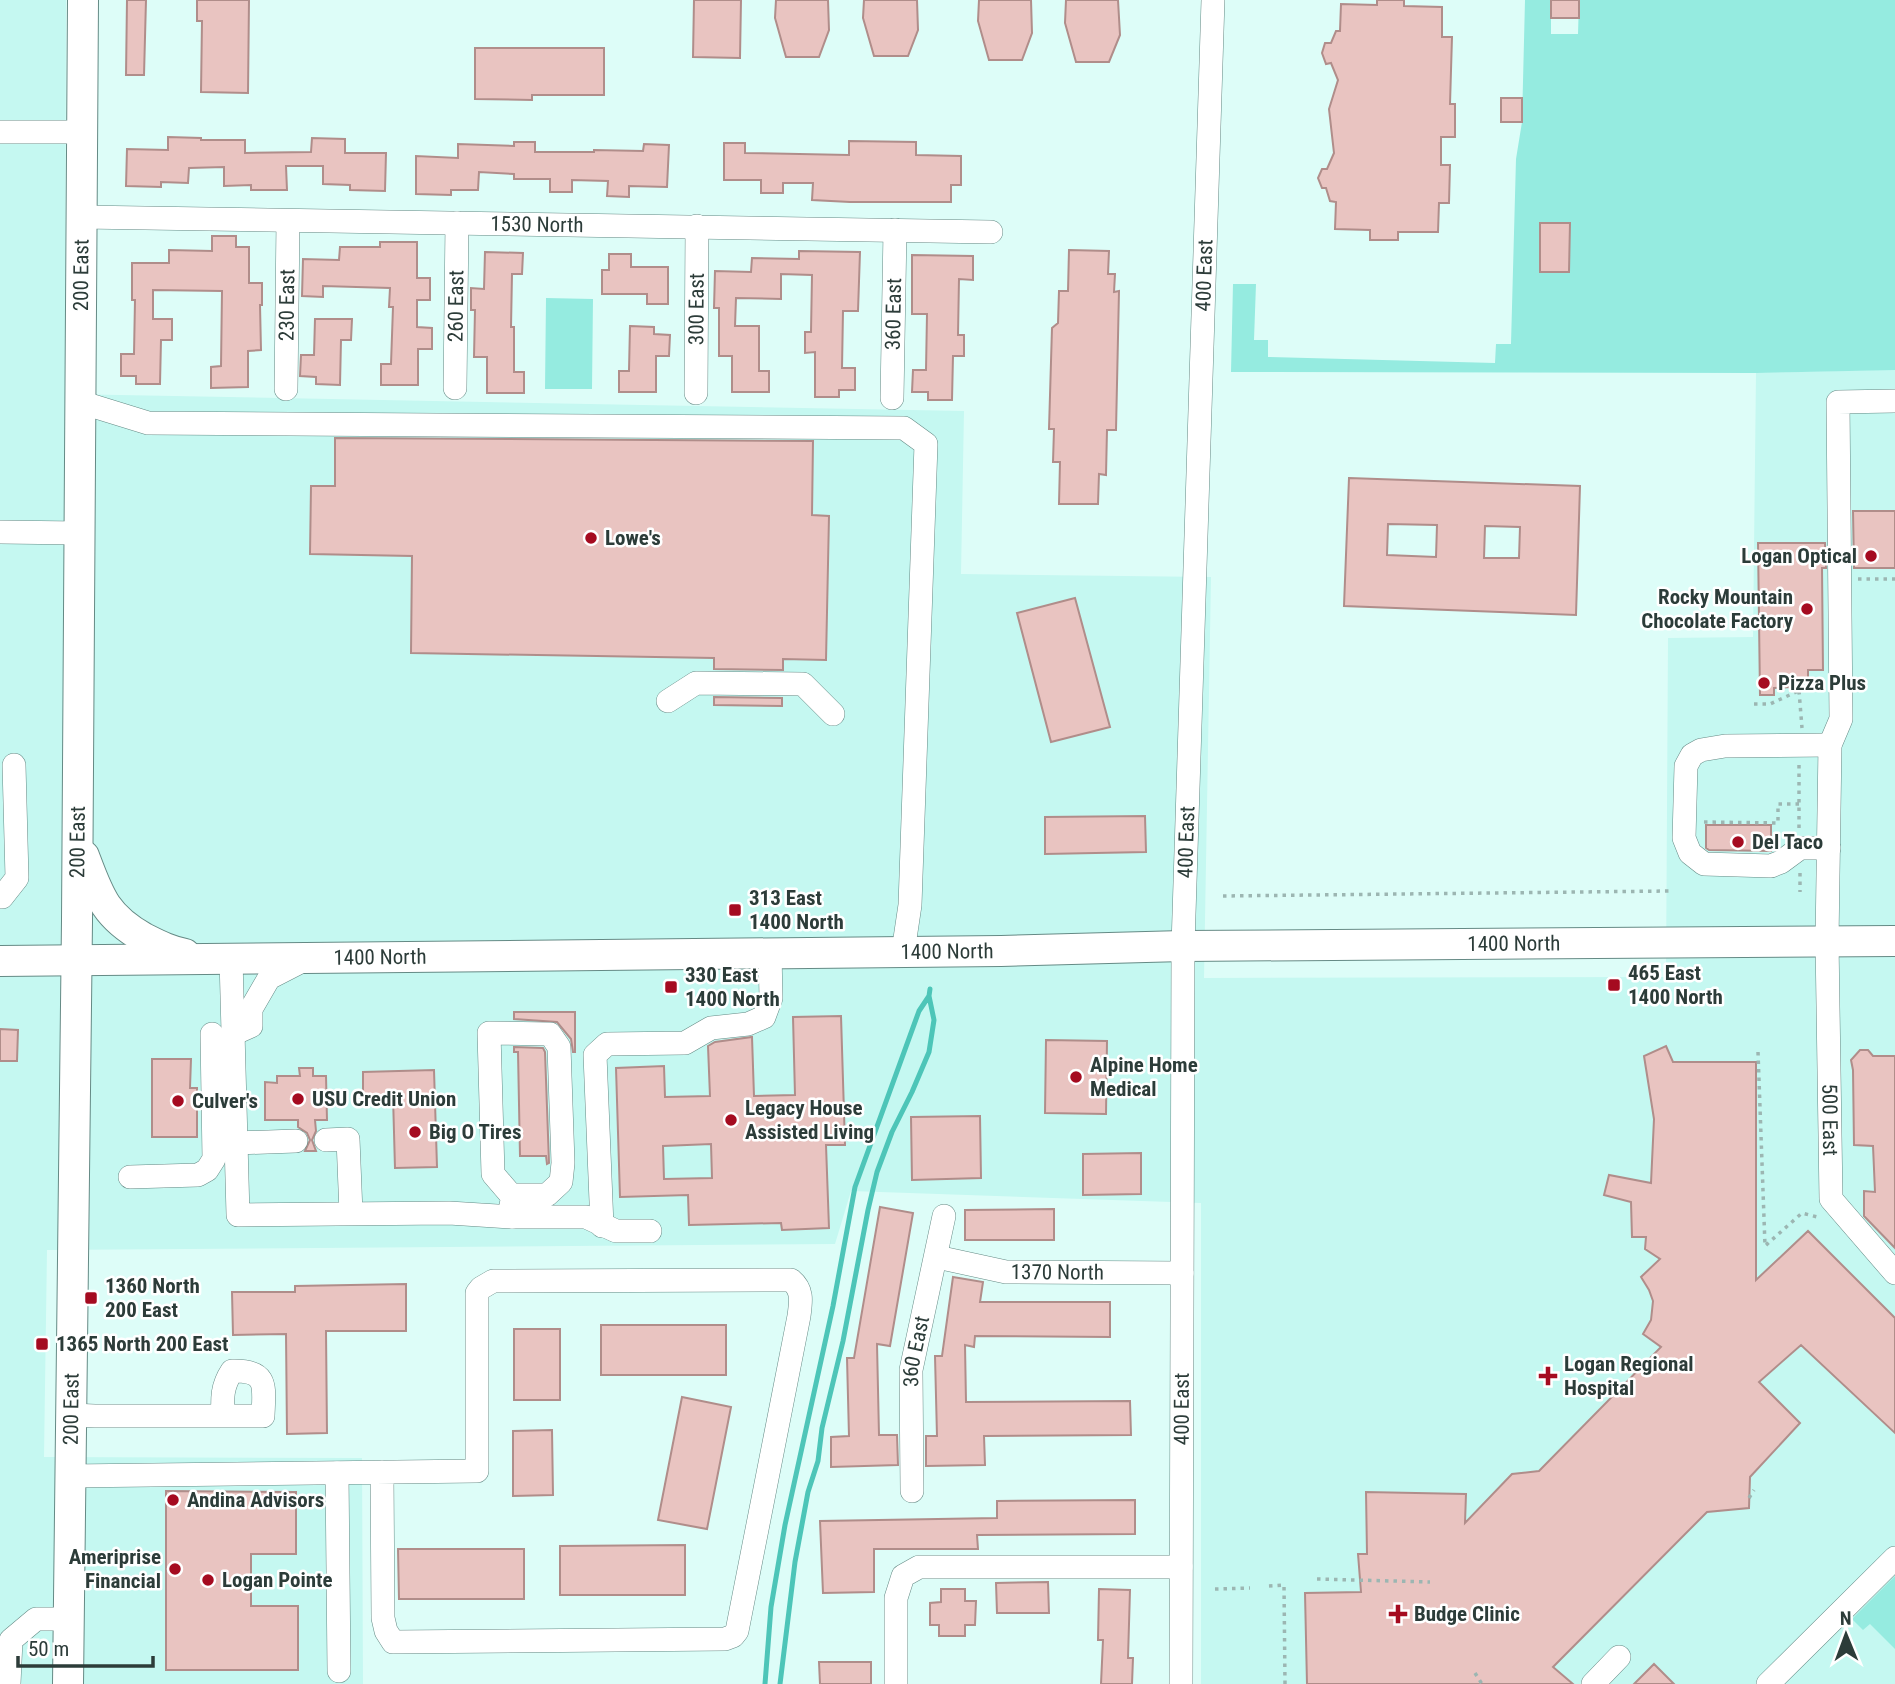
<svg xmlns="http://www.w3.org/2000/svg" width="1895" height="1684" font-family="'Roboto Condensed',sans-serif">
	<rect width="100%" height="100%" fill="#ddfdf8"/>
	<path fill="#c5f8f1" d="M 0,0 L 66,0 L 65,394 L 964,411 L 961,574 L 1211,577 L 1204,978 L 1666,977 L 1668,638 L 1753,637 L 1756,373 L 1876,370 L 1895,0 L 1895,1684 L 1201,1684 L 1201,1203 L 851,1191 L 835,1244 L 47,1250 L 44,1457 L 362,1458 L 363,1684 L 0,1684 Z"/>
	<path fill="#95ebe0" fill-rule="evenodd" d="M 1525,0 L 1551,0 L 1551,34 L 1578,34 L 1579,0 L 1895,0 L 1895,370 L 1756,373 L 1231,372 L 1233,284 L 1256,284 L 1254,340 L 1268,340 L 1268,357 L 1495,363 L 1496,344 L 1511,344 L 1516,159 L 1522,122 ZM 1570,223 L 1569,272 L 1540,272 L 1540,224 Z
		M 546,298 L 593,299 L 592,389 L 545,389 Z
		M 1895,1576 L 1895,1649 L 1870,1624 L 1863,1630 L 1852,1619 Z"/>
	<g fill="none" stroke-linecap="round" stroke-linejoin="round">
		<path stroke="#4dc5b8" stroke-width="5" d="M 765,1684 L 771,1607 L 785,1525 L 833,1306 L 855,1187 L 919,1011 L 929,996 L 930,989
			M 780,1684 L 795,1562 L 808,1492 L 818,1461 L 822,1428 L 843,1341 L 868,1210 L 877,1172 L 892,1132 L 912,1092 L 929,1052 L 934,1020 L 929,996"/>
	</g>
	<path fill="#e9c4c1" stroke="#b08d8a" stroke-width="2" fill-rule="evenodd" d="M 127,0 L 146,0 L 144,75 L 126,75 Z
		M 197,0 L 249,0 L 248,93 L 201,92 L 202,21 L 197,21 Z
		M 694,0 L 741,0 L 740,58 L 693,57 Z
		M 776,0 L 828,0 L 829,30 L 819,57 L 786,57 L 775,18 Z
		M 864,0 L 917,0 L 918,30 L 908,56 L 874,56 L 863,18 Z
		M 979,0 L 1031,0 L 1032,33 L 1022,60 L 989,60 L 978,21 Z
		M 1066,0 L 1118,0 L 1120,35 L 1109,62 L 1076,62 L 1065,23 Z
		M 1377,0 L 1404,0 L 1404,6 L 1442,7 L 1442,37 L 1452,37 L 1450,104 L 1455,104 L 1455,137 L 1441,137 L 1441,165 L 1450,165 L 1449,203 L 1439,203 L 1438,232 L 1398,232 L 1398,240 L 1370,240 L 1370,230 L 1335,229 L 1336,202 L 1330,201 L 1326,188 L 1322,188 L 1318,178 L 1322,169 L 1327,169 L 1334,153 L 1329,109 L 1338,80 L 1331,63 L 1326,64 L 1322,53 L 1325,43 L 1331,43 L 1336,31 L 1340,31 L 1341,4 L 1377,5 Z
		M 1551,0 L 1579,0 L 1579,18 L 1551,18 Z
		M 475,48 L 604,48 L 604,95 L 532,95 L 532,100 L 475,99 Z
		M 1501,98 L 1522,98 L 1522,122 L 1501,122 Z
		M 168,137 L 201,138 L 201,140 L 245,140 L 245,153 L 311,152 L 312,138 L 345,139 L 345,153 L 386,153 L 385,191 L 350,190 L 350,185 L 323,184 L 323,166 L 286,166 L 287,190 L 251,190 L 251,185 L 224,186 L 224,167 L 189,168 L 188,183 L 161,182 L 161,187 L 126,186 L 127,149 L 168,150 Z
		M 849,141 L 916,142 L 916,155 L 961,156 L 961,185 L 951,185 L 951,202 L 850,202 L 812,200 L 813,183 L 783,183 L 783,193 L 761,193 L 761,180 L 724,180 L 724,143 L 745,143 L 745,153 L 849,155 Z
		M 514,142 L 535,142 L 535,152 L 594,152 L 594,150 L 643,151 L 644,144 L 669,145 L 667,187 L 629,186 L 629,197 L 607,196 L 608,181 L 572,180 L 572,192 L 550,192 L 550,179 L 514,179 L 514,174 L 479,172 L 478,190 L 451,190 L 451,195 L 416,194 L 416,156 L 458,158 L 458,144 L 514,146 Z
		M 1540,223 L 1570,223 L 1569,272 L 1540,272 Z
		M 212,236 L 236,236 L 236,247 L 249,247 L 249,283 L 262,283 L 262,305 L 260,305 L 261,350 L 248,351 L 248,387 L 211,388 L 211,367 L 221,366 L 222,291 L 153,290 L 153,319 L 172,319 L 172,340 L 161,340 L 160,384 L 136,384 L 136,376 L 121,376 L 121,354 L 134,354 L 135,300 L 132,300 L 132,263 L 169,263 L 169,250 L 212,251 Z
		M 380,242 L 417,242 L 417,278 L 430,278 L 430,300 L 417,300 L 417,327 L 432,328 L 432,349 L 418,349 L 418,385 L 381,385 L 381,364 L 391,364 L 393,307 L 389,307 L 390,288 L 323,286 L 323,297 L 302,296 L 303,259 L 339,260 L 340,247 L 380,247 Z
		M 1069,250 L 1109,251 L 1108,274 L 1115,274 L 1114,292 L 1119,291 L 1116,430 L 1107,430 L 1106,475 L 1099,474 L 1098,504 L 1059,504 L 1060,462 L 1053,462 L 1054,429 L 1049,429 L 1052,328 L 1058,323 L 1059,291 L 1068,291 Z
		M 799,251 L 860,252 L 858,311 L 843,311 L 842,368 L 855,368 L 855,390 L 839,390 L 839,397 L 815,397 L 815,352 L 805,353 L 805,332 L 811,332 L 812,275 L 781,274 L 781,299 L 736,298 L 735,326 L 759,326 L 759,371 L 769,371 L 769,392 L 732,392 L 732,356 L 719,356 L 719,308 L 714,308 L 715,271 L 751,272 L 752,258 L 799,259 Z
		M 485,252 L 523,253 L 522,274 L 512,274 L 511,327 L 514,327 L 514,372 L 524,372 L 524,393 L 487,393 L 487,357 L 474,357 L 475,310 L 471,310 L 471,288 L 484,289 Z
		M 609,254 L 631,254 L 631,267 L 668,267 L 668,304 L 647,304 L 647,294 L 602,294 L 602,270 L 609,270 Z
		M 912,255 L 973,256 L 973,280 L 959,279 L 958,335 L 964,335 L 964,356 L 953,356 L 952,400 L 928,400 L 928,392 L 912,392 L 913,370 L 926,370 L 927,314 L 912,314 Z
		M 315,319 L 352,319 L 351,340 L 341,340 L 340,385 L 316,384 L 316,377 L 300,376 L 301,355 L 314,355 Z
		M 630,326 L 654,327 L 654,334 L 670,335 L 669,356 L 656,356 L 656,392 L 619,392 L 619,371 L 629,371 Z
		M 335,438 L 813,441 L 812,515 L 829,516 L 826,660 L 783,659 L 783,670 L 714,669 L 714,658 L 411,653 L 412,556 L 310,554 L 311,486 L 335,486 Z
		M 1349,478 L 1580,486 L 1576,615 L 1344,606 ZM 1388,524 L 1437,525 L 1436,557 L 1387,555 ZM 1485,526 L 1520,527 L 1519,558 L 1484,558 Z
		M 1853,511 L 1895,511 L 1895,568 L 1854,568 Z
		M 1758,543 L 1825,543 L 1826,568 L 1822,568 L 1823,670 L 1808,670 L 1808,679 L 1791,679 L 1791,687 L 1774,688 L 1774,695 L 1760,695 Z
		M 1075,598 L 1110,727 L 1051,742 L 1017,613 Z
		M 714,697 L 782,698 L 782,706 L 714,705 Z
		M 1145,816 L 1146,852 L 1045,854 L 1045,817 Z
		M 1706,825 L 1771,825 L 1771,851 L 1709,850 L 1706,848 Z
		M 514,1012 L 575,1012 L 575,1052 L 573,1052 L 571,1039 L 557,1022 L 514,1019 Z
		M 841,1016 L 845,1145 L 826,1145 L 829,1228 L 782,1230 L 781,1223 L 689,1225 L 688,1195 L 620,1197 L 616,1068 L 664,1066 L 665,1097 L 710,1096 L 708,1046 L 715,1042 L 752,1037 L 754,1096 L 795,1095 L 793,1017 ZM 711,1144 L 712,1178 L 664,1179 L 663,1146 Z
		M 0,1029 L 18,1030 L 17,1061 L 0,1061 Z
		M 1046,1040 L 1107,1041 L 1106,1114 L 1045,1113 Z
		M 1666,1046 L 1673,1062 L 1756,1062 L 1756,1280 L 1808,1231 L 1895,1318 L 1895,1433 L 1801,1345 L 1759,1382 L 1800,1423 L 1750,1477 L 1749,1508 L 1707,1512 L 1553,1667 L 1573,1684 L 1307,1684 L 1305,1593 L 1361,1592 L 1358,1554 L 1367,1554 L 1366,1492 L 1466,1494 L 1465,1523 L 1512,1474 L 1539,1471 L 1661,1347 L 1643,1334 L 1651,1320 L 1653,1301 L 1649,1290 L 1641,1277 L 1660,1259 L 1645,1249 L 1646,1237 L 1632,1237 L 1631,1202 L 1604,1195 L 1609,1175 L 1651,1183 L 1654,1119 L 1644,1056 Z
		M 514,1047 L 543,1048 L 545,1052 L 549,1163 L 547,1164 L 546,1156 L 520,1156 L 518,1052 L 514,1052 Z
		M 1860,1050 L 1868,1050 L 1873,1056 L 1895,1056 L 1895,1248 L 1864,1216 L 1864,1191 L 1875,1192 L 1873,1146 L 1854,1145 L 1853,1070 L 1851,1060 Z
		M 152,1059 L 191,1059 L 190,1088 L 197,1088 L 197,1137 L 152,1137 Z
		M 299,1068 L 313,1068 L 313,1076 L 326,1076 L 327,1120 L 315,1120 L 316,1131 L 312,1140 L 316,1151 L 305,1151 L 310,1140 L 307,1133 L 298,1127 L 298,1120 L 265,1120 L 265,1082 L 277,1083 L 277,1076 L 300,1076 Z
		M 434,1070 L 437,1167 L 395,1168 L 393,1096 L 363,1097 L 363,1072 Z
		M 980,1116 L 981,1178 L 912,1180 L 911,1117 Z
		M 1141,1153 L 1141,1194 L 1083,1195 L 1083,1154 Z
		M 880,1207 L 913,1213 L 890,1346 L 877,1344 L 879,1435 L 897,1435 L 898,1465 L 831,1467 L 831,1437 L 849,1436 L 847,1358 L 854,1358 Z
		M 1054,1209 L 1054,1240 L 965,1240 L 965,1210 Z
		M 953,1277 L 983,1282 L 980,1302 L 1110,1302 L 1110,1337 L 975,1336 L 974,1347 L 965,1345 L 966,1402 L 1130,1401 L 1131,1435 L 984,1436 L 985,1465 L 926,1466 L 926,1436 L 937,1436 L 935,1356 L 942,1356 Z
		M 406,1284 L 406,1331 L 326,1331 L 327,1433 L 287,1434 L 286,1334 L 233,1335 L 232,1292 L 295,1292 L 295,1286 Z
		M 601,1325 L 726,1325 L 726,1375 L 601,1375 Z
		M 514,1329 L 560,1329 L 560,1400 L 514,1400 Z
		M 682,1397 L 731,1407 L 707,1529 L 658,1520 Z
		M 552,1430 L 553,1495 L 513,1496 L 513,1431 Z
		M 166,1491 L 296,1492 L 296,1554 L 251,1554 L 251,1606 L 298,1606 L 298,1670 L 166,1670 Z
		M 1135,1500 L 1135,1534 L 977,1535 L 978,1549 L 874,1549 L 874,1592 L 823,1593 L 820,1521 L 997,1518 L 997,1501 Z
		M 685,1545 L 685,1595 L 560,1595 L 560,1546 Z
		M 398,1549 L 524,1549 L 524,1599 L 399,1599 Z
		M 1048,1582 L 1049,1613 L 997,1613 L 996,1583 Z
		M 941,1589 L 965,1589 L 965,1601 L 976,1601 L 975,1625 L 965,1625 L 965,1636 L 939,1636 L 939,1625 L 930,1625 L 930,1603 L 941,1602 Z
		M 1099,1589 L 1130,1590 L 1128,1658 L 1133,1658 L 1132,1684 L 1101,1684 L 1103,1640 L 1098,1640 Z
		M 819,1662 L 871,1662 L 871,1684 L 820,1684 Z
		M 1654,1664 L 1674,1684 L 1634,1684 Z"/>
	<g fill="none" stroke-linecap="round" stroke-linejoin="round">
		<defs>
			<g id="minor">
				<path d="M 0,132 L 82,132"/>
				<path id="s1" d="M 82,217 L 991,232"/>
				<path id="s2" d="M 455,388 L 457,223"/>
				<path id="s3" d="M 286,389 L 288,221"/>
				<path id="s4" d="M 696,393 L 697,226"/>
				<path id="s5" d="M 892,398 L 895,230"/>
				<path id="s6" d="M 1895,401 L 1838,402 L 1841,719 L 1830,745 L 1827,941 L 1831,1199 L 1895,1273"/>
				<path d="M 80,402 L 148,423 L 904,428 L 926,444 L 910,905 L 903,952"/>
				<path d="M 0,532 L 79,533"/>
				<path d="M 668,701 L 696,683 L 803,684 L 833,714"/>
				<path d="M 1829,848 L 1800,848 L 1781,862 L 1771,866 L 1704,864 L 1690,853 L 1684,838 L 1686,766 L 1692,755 L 1701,750 L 1725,746 L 1830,745"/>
				<path d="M 0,897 L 2,897 L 17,878 L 14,765"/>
				<path d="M 231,959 L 238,1215 L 449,1213 L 512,1217"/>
				<path d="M 489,1033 L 550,1034 L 559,1047 L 563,1163 L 561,1182 L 547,1195 L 511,1195 L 493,1174 Z"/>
				<path d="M 233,1034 L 251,1026 L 251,1009 L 269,978 L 304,960"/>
				<path d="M 326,1140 L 348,1139 L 351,1213"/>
				<path d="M 236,1143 L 296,1141"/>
				<path d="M 130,1177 L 198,1175 L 207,1170 L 214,1159 L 212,1034"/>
				<path d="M 511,1205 L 512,1217 L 586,1217 L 616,1231 L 650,1231"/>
				<path d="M 602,1226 L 595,1055 L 607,1044 L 685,1043 L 711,1028 L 748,1024 L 764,1017 L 771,998 L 770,953"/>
				<path id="s7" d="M 937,1257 L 1006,1272 L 1182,1273"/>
				<path d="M 71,1415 L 95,1416 L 263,1416 C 264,1387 269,1370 232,1371 C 222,1386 222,1398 223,1416"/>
				<path d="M 337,1473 L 339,1671"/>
				<path d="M 70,1476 L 477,1471 L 477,1293 L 481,1288 L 493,1281 L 791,1280 C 803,1290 801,1301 799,1316 L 737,1631 L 733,1636 L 725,1639 L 393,1642 L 386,1631 L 383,1618 L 382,1472"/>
				<path id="s8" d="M 912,1491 L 911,1370 L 944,1216"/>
				<path d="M 9,1684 L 11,1640 L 36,1619 L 69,1619"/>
				<path d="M 896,1684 L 896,1598 L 903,1576 L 919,1567 L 1181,1567"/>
				<path id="s9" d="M 1181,1684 L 1183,946 L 1213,0"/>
				<path d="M 1593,1684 L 1619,1657"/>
				<path d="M 1768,1684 L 1895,1558"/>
			</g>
			<g id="major">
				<path d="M 84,856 C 99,896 105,916 144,938 C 158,945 169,951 185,954"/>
				<path id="s10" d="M 0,961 L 1001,951 L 1183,946 L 1895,941"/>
				<path id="s11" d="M 68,1684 L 77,921 L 83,0"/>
			</g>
		</defs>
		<use href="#minor" stroke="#658a85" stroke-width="24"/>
		<use href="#major" stroke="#658a85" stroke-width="32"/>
		<path stroke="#9cb6b2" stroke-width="3.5" stroke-dasharray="3.5 5" stroke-linecap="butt" d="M 1858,579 L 1895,579
			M 1799,691 L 1802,728
			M 1754,704 L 1770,704 L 1820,681
			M 1799,765 L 1799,831
			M 1704,822 L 1778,823 L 1778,804 L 1799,804
			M 1800,873 L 1800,892
			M 1223,896 L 1669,891
			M 1758,1052 L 1765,1246 L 1802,1213 L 1821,1218
			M 1749,1498 L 1754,1490
			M 1317,1579 L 1430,1582
			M 1269,1586 L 1284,1585 L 1285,1684
			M 1215,1589 L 1250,1588
			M 1475,1673 L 1482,1684"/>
		<use href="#minor" stroke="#fff" stroke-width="23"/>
		<use href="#major" stroke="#fff" stroke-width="30"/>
	</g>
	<g fill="#a50b20" stroke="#fff" stroke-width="2.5">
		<circle cx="591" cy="538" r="7"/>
		<circle cx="1871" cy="556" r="7"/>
		<circle cx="1807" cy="609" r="7"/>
		<circle cx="1764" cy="683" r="7"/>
		<circle cx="1738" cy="842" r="7"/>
		<rect x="728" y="903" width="14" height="14" rx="3.5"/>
		<rect x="1607" y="978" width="14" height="14" rx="3.5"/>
		<rect x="664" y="980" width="14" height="14" rx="3.5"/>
		<circle cx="1076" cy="1077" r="7"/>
		<circle cx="298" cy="1099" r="7"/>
		<circle cx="178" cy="1101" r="7"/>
		<circle cx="731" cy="1120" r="7"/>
		<circle cx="415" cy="1132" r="7"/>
		<rect x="84" y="1291" width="14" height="14" rx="3.5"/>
		<rect x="35" y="1337" width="14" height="14" rx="3.5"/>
		<path d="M1544.5 1365.5h7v7h7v7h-7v7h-7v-7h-7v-7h7z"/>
		<circle cx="173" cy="1500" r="7"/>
		<circle cx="175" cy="1569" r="7"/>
		<circle cx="208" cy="1580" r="7"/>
		<path d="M1394.5 1603.5h7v7h7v7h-7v7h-7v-7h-7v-7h7z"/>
	</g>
	<g text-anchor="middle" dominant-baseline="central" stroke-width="5" stroke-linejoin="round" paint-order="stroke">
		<g font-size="21" fill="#2c3c39" stroke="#fff">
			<text stroke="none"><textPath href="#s1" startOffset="455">1530 North</textPath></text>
			<text stroke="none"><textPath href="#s11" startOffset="1409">200 East</textPath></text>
			<text stroke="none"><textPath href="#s9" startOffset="1409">400 East</textPath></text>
			<text stroke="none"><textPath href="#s3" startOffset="84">230 East</textPath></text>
			<text stroke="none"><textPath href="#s2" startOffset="82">260 East</textPath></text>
			<text stroke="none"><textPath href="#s4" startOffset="84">300 East</textPath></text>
			<text stroke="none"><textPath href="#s5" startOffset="84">360 East</textPath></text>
			<text stroke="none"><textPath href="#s11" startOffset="842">200 East</textPath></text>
			<text stroke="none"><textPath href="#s9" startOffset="842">400 East</textPath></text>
			<text stroke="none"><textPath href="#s10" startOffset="1514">1400 North</textPath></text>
			<text stroke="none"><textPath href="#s10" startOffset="947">1400 North</textPath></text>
			<text stroke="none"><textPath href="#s10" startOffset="380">1400 North</textPath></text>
			<text stroke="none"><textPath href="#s6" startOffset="777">500 East</textPath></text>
			<text stroke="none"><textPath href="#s7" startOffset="122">1370 North</textPath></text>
			<text stroke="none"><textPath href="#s8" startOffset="140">360 East</textPath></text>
			<text stroke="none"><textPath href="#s11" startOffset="275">200 East</textPath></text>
			<text stroke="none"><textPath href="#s9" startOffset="275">400 East</textPath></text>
		</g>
		<g font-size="21" font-weight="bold" fill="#2c3c39" stroke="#fff" text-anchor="start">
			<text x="605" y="538">Lowe's</text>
			<text x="1857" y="556" text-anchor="end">Logan Optical</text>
			<text x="1793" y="597" text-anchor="end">Rocky Mountain<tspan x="1793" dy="24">Chocolate Factory</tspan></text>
			<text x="1778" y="683">Pizza Plus</text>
			<text x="1752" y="842">Del Taco</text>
			<text x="749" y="898">313 East<tspan x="749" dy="24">1400 North</tspan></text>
			<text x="1628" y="973">465 East<tspan x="1628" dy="24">1400 North</tspan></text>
			<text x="685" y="975">330 East<tspan x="685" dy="24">1400 North</tspan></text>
			<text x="1090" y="1065">Alpine Home<tspan x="1090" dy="24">Medical</tspan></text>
			<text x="312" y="1099">USU Credit Union</text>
			<text x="192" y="1101">Culver's</text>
			<text x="745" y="1108">Legacy House<tspan x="745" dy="24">Assisted Living</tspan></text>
			<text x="429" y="1132">Big O Tires</text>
			<text x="105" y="1286">1360 North<tspan x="105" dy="24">200 East</tspan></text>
			<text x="56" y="1344">1365 North 200 East</text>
			<text x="1564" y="1364">Logan Regional<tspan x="1564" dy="24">Hospital</tspan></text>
			<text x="187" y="1500">Andina Advisors</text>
			<text x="161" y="1557" text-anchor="end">Ameriprise<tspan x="161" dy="24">Financial</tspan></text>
			<text x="222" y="1580">Logan Pointe</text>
			<text x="1414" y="1614">Budge Clinic</text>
		</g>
	</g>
	<g transform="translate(1846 1635) rotate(359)" stroke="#ffffff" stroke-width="5" paint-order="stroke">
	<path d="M0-5L12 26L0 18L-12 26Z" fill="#2c3c39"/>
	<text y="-10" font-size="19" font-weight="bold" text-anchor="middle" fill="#2c3c39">N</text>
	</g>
	<path d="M18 1656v10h135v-10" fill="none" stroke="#2c3c39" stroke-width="3.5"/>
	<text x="28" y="1656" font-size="21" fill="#2c3c39" stroke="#ffffff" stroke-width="5" paint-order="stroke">50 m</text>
</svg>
